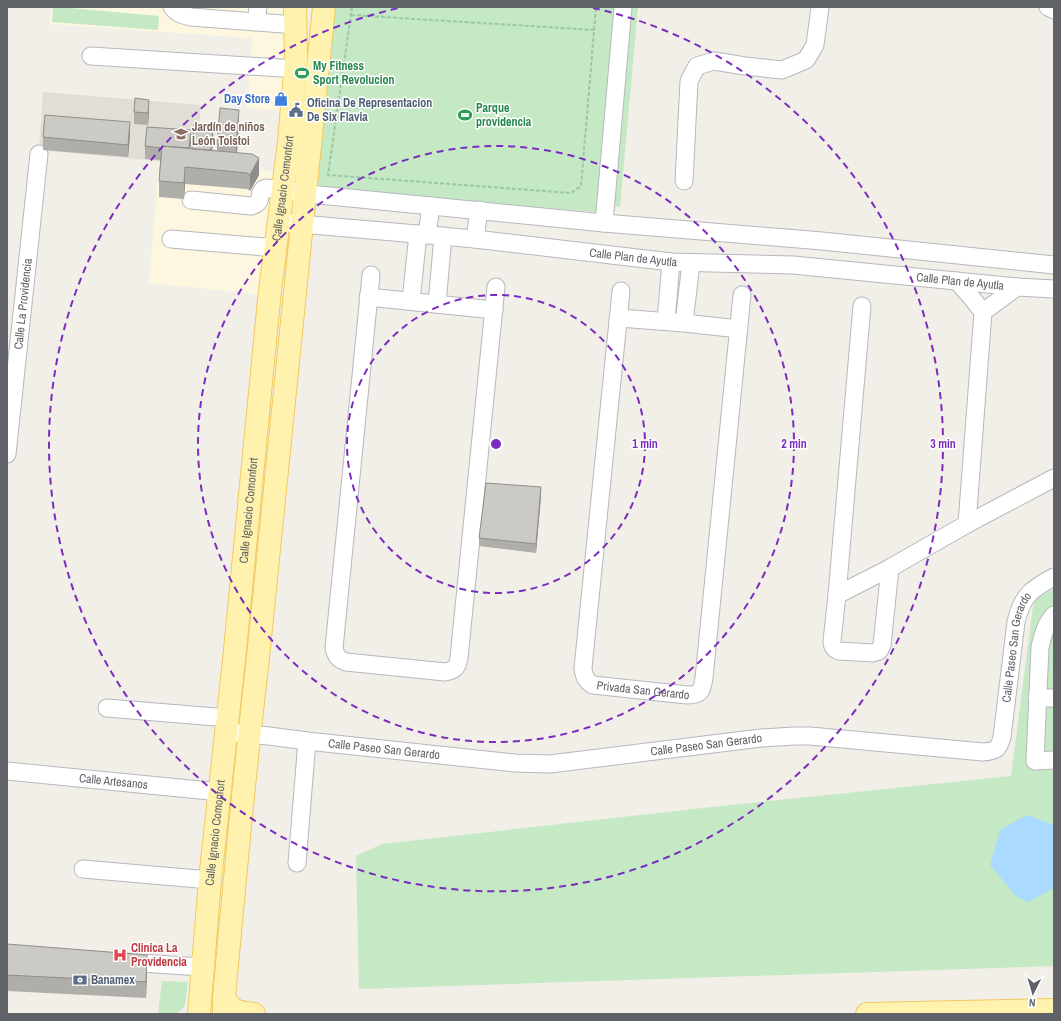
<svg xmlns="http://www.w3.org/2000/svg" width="1061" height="1021" font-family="'Archivo Narrow',sans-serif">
	<rect width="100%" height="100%" fill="#f1efe8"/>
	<path fill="#fef7e0" d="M 51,7 L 293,7 L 276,296 L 149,283 L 159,161 L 280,172 L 286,111 L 247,108 L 252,38 L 50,24 Z"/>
	<path fill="#e1ded6" d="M 43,92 L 201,105 L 199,127 L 216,129 L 212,166 L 39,150 Z"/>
	<path fill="#c5e8c5" d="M 53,7 L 70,7 L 70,8 L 159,16 L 158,30 L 52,22 Z
		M 336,7 L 638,7 L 620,207 L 598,205 L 597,212 L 316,190 L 331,39 Z
		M 1054,589 L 1054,966 L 359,989 L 356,856 L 382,844 L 712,807 L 1011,776 L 1034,599 Z
		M 162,981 L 188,982 L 185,1005 L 177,1014 L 158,1014 Z"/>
	<path fill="#aadaff" d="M 1027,815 L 1054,825 L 1054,888 L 1028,902 L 1016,896 L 990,865 L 1000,830 Z"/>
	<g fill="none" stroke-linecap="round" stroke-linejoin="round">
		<defs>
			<g id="minor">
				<path d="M 172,7 C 177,14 183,15 191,17 L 295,25"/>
				<path d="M 1048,7 L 1054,10"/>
				<path d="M 256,22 L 258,7"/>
				<path d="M 91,56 L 296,69"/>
				<path d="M 684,181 L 689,81 L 697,66 L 714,61 L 745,66 L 782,70 L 806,60 L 815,45 L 820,7"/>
				<path d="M 191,200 L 251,206 C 266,202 255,192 266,188 L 319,195 L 604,223 L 822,241 L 1054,265"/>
				<path id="s1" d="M 289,223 L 475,239 L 671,262 L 793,265 L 1017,287 L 1054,289"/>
				<path d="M 604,223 L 623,7"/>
				<path d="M 427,235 L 431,206"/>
				<path d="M 171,239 L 276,248"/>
				<path d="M 475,239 L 479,210"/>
				<path d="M 371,275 L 334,648 C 336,656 338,659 346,662 L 445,672 C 455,670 457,668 459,658 L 496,287"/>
				<path d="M 957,281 L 971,297 L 983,312 L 967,524"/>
				<path id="s2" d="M 621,291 L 583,668 C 584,677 586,681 593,685 L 687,695 C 701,695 702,691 704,678 L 742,295"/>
				<path d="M 368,297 L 494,310"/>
				<path d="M 411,301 L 418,234"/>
				<path d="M 437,304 L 443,236"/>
				<path d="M 862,306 L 837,595 L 832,641 C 832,647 834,649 839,651 L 873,653 L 879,651 L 882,645 L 890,568"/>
				<path d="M 983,312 L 1017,287"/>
				<path d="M 619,318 L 684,323 L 739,329"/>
				<path d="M 666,321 L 671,262"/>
				<path d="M 684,323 L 691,263"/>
				<path id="s3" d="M 7,454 L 39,154"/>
				<path d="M 837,595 L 890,568 L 967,524 L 1054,478"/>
				<path d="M 1054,615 C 1045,625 1043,635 1040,647 L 1035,761 L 1054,760"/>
				<path d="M 1037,698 L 1054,698"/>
				<path d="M 107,708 L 228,718"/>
				<path id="s4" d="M 237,733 L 269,736 L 307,741 L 515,763 L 550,764 L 761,738 L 794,736 L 810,736 L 983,752 C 996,751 999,749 1002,737 L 1016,622 C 1022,596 1031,589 1054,577"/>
				<path id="s5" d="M 7,771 L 220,792"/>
				<path d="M 297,863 L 307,741"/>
				<path d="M 83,869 L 210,880"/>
				<path d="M 125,962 L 202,967"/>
			</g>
			<g id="major">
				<path d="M 224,998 C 233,1012 237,1012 254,1014"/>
				<path id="s6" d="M 199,1014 L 210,880 L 234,660 L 270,290 L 289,142 L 296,60 L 295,7"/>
				<path d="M 224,1014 L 224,998 C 234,887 244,777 257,667 L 324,7"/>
				<path d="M 867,1014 L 1054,1010"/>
			</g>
		</defs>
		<use href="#minor" stroke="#b5b8bc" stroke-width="19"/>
		<use href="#major" stroke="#f2c960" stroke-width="24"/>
		<path stroke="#9cc7a9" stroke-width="2" stroke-dasharray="4 2" stroke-linecap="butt" d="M 352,7 L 328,175 L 571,193 L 581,186 L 596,7
			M 351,15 L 594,30"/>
		<use href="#minor" stroke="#fff" stroke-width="17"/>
		<use href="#major" stroke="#fff2af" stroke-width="22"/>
	</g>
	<path fill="#afaea9" d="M 134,112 L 149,112 L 148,125 L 134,124 Z
		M 239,126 L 237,153 L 259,175 L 250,191 L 247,189 L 185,184 L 184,199 L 159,197 L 159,181 L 160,160 L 145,159 L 145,146 L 191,143 L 190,149 L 192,149 L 213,138 L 212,150 L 217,151 L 217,144 Z
		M 130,135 L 128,157 L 43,150 L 43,137 Z
		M 541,496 L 536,553 L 479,546 L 479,538 Z
		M 7,944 L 147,972 L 146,998 L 7,991 Z"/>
	<path fill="#8f8d8a" d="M 149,100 L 149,112 L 148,125 L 148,113 Z
		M 239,110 L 239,126 L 236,162 L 236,146 Z
		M 130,122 L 130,135 L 128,157 L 128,145 Z
		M 213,126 L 213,138 L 211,164 L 211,151 Z
		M 191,130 L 191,143 L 189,162 L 189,150 Z
		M 259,158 L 259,175 L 250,191 L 250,175 Z
		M 185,167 L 185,184 L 184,199 L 184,183 Z
		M 541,487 L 541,496 L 536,553 L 536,544 Z
		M 147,955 L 147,972 L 146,998 L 146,982 Z"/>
	<path fill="#cccac5" stroke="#8f8d8a" d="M 135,98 L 149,100 L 148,113 L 134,112 Z
		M 220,108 L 239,110 L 236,146 L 217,144 Z
		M 45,115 L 130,122 L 128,145 L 43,137 Z
		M 194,124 L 213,126 L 211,150 L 192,149 Z
		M 147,127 L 191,130 L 189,148 L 162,146 L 162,148 L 145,146 Z
		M 162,146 L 252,154 L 259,158 L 250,175 L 247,173 L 185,167 L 184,183 L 159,181 Z
		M 486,483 L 541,487 L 536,544 L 479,538 Z
		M 7,944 L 147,955 L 146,982 L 7,975 Z"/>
	<g fill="none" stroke="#7b2cbf" stroke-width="2" stroke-dasharray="7 5">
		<circle cx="496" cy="444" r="149"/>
		<circle cx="496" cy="444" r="298"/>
		<path d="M593 8A447 447 0 1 1 399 8"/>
	</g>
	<defs>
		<symbol id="stadium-bare" viewBox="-9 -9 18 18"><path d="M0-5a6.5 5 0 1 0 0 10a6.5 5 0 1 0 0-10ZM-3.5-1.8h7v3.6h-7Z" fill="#2e9e5b" stroke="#fff" stroke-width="2.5" paint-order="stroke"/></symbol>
		<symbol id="shop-bare" viewBox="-9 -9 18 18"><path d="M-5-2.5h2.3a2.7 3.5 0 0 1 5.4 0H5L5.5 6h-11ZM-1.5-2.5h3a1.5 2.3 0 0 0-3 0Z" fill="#3f7fe0" stroke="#fff" stroke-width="2.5" paint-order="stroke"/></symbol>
		<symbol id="civic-bare" viewBox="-9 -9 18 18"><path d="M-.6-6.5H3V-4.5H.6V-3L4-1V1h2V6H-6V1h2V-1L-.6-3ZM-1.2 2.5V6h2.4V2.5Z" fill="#5c6f8a" stroke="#fff" stroke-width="2.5" paint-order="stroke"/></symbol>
		<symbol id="school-bare" viewBox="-9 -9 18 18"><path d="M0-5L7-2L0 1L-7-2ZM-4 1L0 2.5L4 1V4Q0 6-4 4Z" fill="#8d6e63" stroke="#fff" stroke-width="2.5" paint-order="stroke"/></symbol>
		<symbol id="hospital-bare" viewBox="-9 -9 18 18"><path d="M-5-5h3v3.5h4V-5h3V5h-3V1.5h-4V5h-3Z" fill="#e0444e" stroke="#fff" stroke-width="2.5" paint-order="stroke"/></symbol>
		<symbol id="bank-bare" viewBox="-9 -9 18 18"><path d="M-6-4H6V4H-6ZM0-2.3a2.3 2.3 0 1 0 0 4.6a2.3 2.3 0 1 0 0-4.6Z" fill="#5c6f8a" stroke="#fff" stroke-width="2.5" paint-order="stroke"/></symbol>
	</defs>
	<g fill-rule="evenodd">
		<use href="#stadium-bare" x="292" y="63" width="20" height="20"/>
		<use href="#shop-bare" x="271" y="89" width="20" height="20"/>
		<use href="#civic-bare" x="286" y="100" width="20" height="20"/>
		<use href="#stadium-bare" x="455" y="105" width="20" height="20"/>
		<use href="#school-bare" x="171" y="124" width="20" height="20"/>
		<use href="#hospital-bare" x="110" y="945" width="20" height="20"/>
		<use href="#bank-bare" x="70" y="970" width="20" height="20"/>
	</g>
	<g text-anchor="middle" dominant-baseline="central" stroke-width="3" stroke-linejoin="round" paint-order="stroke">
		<g font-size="12" font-weight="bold" fill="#27864d" stroke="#fff" text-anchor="start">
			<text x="313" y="66">My Fitness<tspan x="313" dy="14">Sport Revolucion</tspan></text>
			<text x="476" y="108">Parque<tspan x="476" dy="14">providencia</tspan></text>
		</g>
		<g font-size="12" font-weight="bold" fill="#366cbe" stroke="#fff" text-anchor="end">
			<text x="270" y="99">Day Store</text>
		</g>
		<g font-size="12" font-weight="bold" fill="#4e5e75" stroke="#fff" text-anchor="start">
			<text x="307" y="103">Oficina De Representacion<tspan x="307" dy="14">De Six Flavia</tspan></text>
			<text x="91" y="980">Banamex</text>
		</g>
		<g font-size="12" font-weight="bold" fill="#785e54" stroke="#fff" text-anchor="start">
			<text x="192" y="127">Jardín de niños<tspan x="192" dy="14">León Tolstoi</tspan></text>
		</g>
		<g font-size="12" fill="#5f6368" stroke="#fff">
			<text stroke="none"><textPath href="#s6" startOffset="830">Calle Ignacio Comonfort</textPath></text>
			<text stroke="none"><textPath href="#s1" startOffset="346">Calle Plan de Ayutla</textPath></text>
			<text stroke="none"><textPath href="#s1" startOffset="674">Calle Plan de Ayutla</textPath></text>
			<text stroke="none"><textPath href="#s3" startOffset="151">Calle La Providencia</textPath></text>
			<text stroke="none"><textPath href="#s6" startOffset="506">Calle Ignacio Comonfort</textPath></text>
			<text stroke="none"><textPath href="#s4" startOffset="868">Calle Paseo San Gerardo</textPath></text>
			<text stroke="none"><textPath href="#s2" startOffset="450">Privada San Gerardo</textPath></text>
			<text stroke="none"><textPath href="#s4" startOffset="472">Calle Paseo San Gerardo</textPath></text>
			<text stroke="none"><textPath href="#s4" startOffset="148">Calle Paseo San Gerardo</textPath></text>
			<text stroke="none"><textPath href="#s5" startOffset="107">Calle Artesanos</textPath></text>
			<text stroke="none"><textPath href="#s6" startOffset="182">Calle Ignacio Comonfort</textPath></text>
		</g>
		<g font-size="12" font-weight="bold" fill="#be3a42" stroke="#fff" text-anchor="start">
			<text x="131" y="948">Clinica La<tspan x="131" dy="14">Providencia</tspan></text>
		</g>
	</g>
	<circle cx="496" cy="444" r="6" fill="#7b2cbf" stroke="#fff" stroke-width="2"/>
	<g font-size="12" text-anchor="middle" font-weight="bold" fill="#7b2cbf" stroke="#fff" stroke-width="3" stroke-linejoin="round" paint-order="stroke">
		<text x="645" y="448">1 min</text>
		<text x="794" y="448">2 min</text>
		<text x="943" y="448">3 min</text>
	</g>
	<rect width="1061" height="1021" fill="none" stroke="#5f6368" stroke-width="16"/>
	<g transform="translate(1033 993) rotate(185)" stroke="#ffffff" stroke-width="3" paint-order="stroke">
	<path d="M0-3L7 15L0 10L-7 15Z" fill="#5f6368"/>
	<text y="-6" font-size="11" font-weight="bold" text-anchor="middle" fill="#5f6368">N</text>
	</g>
</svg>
